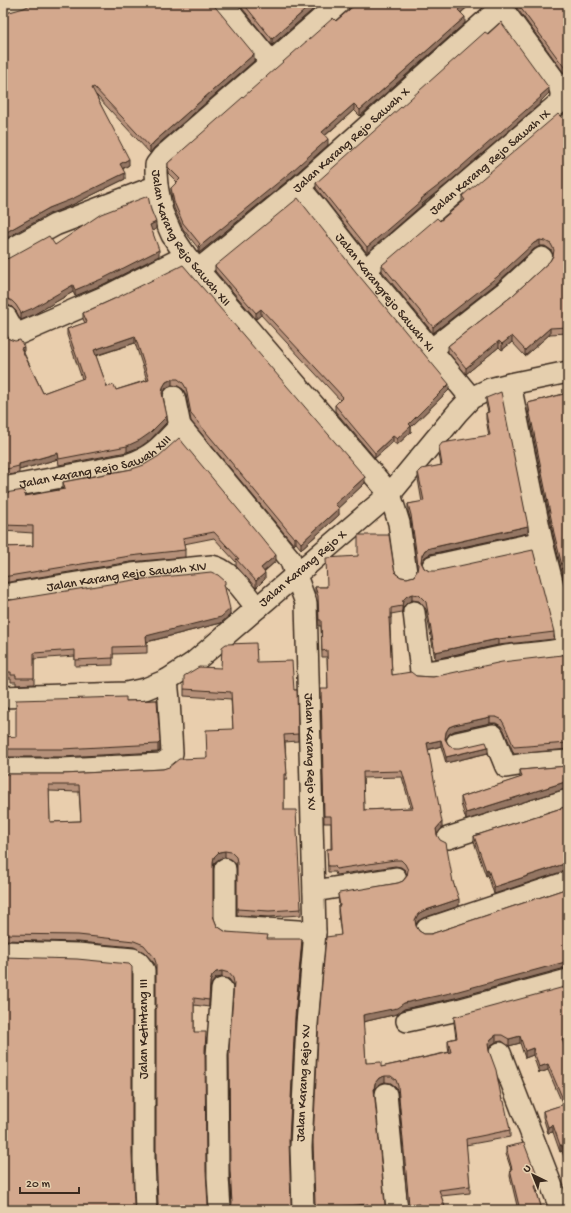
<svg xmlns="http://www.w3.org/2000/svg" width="571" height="1213" font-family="'Gochi Hand',sans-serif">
	<rect width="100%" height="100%" fill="#e9cead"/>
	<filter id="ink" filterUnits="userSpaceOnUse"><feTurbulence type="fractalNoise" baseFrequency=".025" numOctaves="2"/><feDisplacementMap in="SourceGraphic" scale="8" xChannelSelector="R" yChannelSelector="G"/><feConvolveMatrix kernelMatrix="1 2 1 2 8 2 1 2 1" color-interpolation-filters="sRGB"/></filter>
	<g filter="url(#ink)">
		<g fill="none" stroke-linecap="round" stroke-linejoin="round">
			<defs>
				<g id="minor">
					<path d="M 222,3 L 271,62"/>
					<path id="s1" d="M 339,3 L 162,157 L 156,165 L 156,173 L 157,186 L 162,212 L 172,235 L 186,256 L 390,494 L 399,523 L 406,573"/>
					<path d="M 3,8 L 21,3"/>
					<path id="s2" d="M 299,187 L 316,207 L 365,270 L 471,398"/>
					<path d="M 3,254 L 55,225 L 157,186"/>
					<path id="s3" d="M 198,270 L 299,187 L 501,7"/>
					<path id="s4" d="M 365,270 L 559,103 C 562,97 562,92 559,86 L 498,3"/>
					<path d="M 3,318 L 6,317 L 16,335 L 109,295 L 186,256"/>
					<path d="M 432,349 L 505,292 L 542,258"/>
					<path id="s5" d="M 174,397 L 180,426 L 290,559 L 306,603 L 315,932 L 307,1024 L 301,1147 L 303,1210"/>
					<path id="s6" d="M 3,488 L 130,464 C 154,456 163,444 180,426"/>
					<path d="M 542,542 L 568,646"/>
					<path d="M 433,566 L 542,542 L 510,384"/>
					<path id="s7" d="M 3,595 L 132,574 L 212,566 C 230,569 245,594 257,608"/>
					<path d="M 414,612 L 421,672 C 448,671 474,662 500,657 C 523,653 546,654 568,648"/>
					<path id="s8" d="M 3,697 L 126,693 L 145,689 L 167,680 L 193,663 L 390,494 L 457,413 L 471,398 L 490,389 L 510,384 L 568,372"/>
					<path d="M 457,743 L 493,735 L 506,767 L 525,764 L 568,761"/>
					<path d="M 3,769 L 62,769 L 162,764 L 170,758 L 172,753 L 169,700 L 167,680"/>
					<path d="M 448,838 L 525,813 L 568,800"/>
					<path d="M 225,869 L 225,923 L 227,926 L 230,927 L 315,932"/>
					<path d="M 314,891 L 396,878"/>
					<path d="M 427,929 L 568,882"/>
					<path d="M 3,952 L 78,954 L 133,959 L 138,962 L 144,970 L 144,1160 L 146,1210"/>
					<path d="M 407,1021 L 458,1010 L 568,980"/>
					<path d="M 500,1053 L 561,1210"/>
					<path d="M 386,1094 L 397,1210"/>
					<path d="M 220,1210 L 218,1177 L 217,1056 L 222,989"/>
				</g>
			</defs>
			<use href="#minor" stroke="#3b2a1e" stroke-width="24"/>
			<use href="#minor" stroke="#e5cfae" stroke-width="21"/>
		</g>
		<path fill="#b59079" stroke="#3b2a1e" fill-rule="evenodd" d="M 238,3 L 317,3 L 317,6 L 272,45 Z
			M 357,3 L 472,3 L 461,13 L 465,23 L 360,116 L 354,110 L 325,136 L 328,145 L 291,178 L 199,253 L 198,251 L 198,248 L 183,229 L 174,208 L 171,194 L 171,188 L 177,182 L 168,173 L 168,163 Z
			M 514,3 L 568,3 L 567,77 L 514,4 Z
			M 47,5 L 254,61 L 154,148 L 150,153 L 96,95 L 129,165 L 123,169 L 125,179 L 72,205 L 49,214 L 6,13 Z
			M 549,93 L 541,101 L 541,103 L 447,184 L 422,204 L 422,205 L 367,253 L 316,188 L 316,183 Z
			M 567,123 L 568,123 L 568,333 L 550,334 L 525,356 L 512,342 L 502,350 L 499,347 L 466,374 L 448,352 L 448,346 L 512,296 L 550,261 L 553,255 L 551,250 L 545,246 L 540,246 L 534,249 L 497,283 L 433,333 L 382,271 L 382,265 L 440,221 L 462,202 L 462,196 Z
			M 151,210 L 156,229 L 152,231 L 159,256 L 104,284 L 75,296 L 73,292 L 33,315 L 21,320 L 16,311 L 12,307 L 8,305 L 3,306 L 3,260 L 55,245 Z
			M 215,266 L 449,390 L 411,427 L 411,432 L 397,445 L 393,442 L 375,458 L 335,411 L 335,405 L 340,400 L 261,315 L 256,319 L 215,271 Z
			M 114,299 L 365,483 L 338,508 L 339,515 L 301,549 L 296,543 L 294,545 L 191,421 L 186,395 L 183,389 L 178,386 L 172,385 L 166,388 L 163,394 L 167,422 L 150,440 L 140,447 L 127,452 L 59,465 L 58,459 L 19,470 L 19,473 L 3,476 L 3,329 L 9,339 L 24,353 L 43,393 L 82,379 L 67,335 L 67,329 L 85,323 L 83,319 L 83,313 ZM 135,343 L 147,380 L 116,390 L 107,387 L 96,356 Z
			M 568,377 L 568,597 L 554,539 L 528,410 L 528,403 L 567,393 L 566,385 L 566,378 Z
			M 486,398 L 528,533 L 430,554 L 425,557 L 422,563 L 424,568 L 429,571 L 554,632 L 554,639 L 498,645 L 435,659 L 426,609 L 419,601 L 412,600 L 407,603 L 403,607 L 402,612 L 391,614 L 391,625 L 390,625 L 392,675 L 416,676 L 433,677 L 562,655 L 568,653 L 568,749 L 514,754 L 504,730 L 501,726 L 496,723 L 490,723 L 454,731 L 449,734 L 446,739 L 448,744 L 453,748 L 488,753 L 446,763 L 441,746 L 428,750 L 442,828 L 437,835 L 453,882 L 459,906 L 423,918 L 418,921 L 416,926 L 419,931 L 424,934 L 431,934 L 568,888 L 568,968 L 565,968 L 455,998 L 404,1009 L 397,1014 L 363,1022 L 366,1063 L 381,1067 L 449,1052 L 448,1046 L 448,1040 L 456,1038 L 454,1023 L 454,1017 L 568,1001 L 568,1044 L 564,1045 L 568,1056 L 568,1169 L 562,1151 L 560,1152 L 553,1132 L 548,1133 L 543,1117 L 543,1111 L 563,1105 L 548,1070 L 539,1073 L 533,1055 L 525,1058 L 520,1043 L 509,1046 L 502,1041 L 496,1042 L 491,1045 L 489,1050 L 510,1130 L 510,1137 L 466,1145 L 470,1186 L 470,1193 L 441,1196 L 446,1210 L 408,1210 L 398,1093 L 396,1087 L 391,1083 L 385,1082 L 379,1084 L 375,1089 L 374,1093 L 385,1205 L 387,1210 L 313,1210 L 315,1204 L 341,935 L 338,913 L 338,906 L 339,906 L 338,894 L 398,883 L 403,881 L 407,875 L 405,870 L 401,867 L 395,866 L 336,875 L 335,872 L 328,872 L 327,849 L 331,849 L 331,823 L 324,823 L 321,696 L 328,689 L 327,657 L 322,657 L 321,626 L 319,626 L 318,603 L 315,594 L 315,587 L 327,587 L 394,568 L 396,574 L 401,577 L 407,578 L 414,576 L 417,571 L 417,568 L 411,521 L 408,511 L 408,504 L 422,502 L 418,479 L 418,472 L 441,465 L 439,454 L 439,447 L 489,436 L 486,419 L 486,413 L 488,412 L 486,404 ZM 402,777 L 411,808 L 364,810 L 363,778 Z
			M 132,469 L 276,561 L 264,572 L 265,579 L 256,588 L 236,566 L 236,562 L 214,538 L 184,544 L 185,550 L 185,557 L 130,562 L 3,583 L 3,547 L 33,546 L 33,533 L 3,531 L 3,493 L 25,496 L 63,489 L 63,482 Z
			M 225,589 L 230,615 L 221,623 L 147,642 L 147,653 L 113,654 L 113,665 L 75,666 L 75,656 L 34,659 L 34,684 L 16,685 L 16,682 L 11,682 L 11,678 L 3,678 L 3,600 Z
			M 257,662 L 294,690 L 297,690 L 298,741 L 285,742 L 287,780 L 284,780 L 284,810 L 301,909 L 301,915 L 269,917 L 237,915 L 237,869 L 236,863 L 231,859 L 225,857 L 219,859 L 214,863 L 213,869 L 213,916 L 217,926 L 226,932 L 302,946 L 295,1023 L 289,1145 L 231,1208 L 232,1204 L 230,1177 L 229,1050 L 234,988 L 233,984 L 229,979 L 222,977 L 216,978 L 212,983 L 210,988 L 209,1007 L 194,1005 L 194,1032 L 206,1038 L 205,1055 L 156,1209 L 158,1204 L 156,970 L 154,963 L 144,952 L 134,947 L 78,942 L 3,940 L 3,774 L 63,774 L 163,769 L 207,758 L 233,729 L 231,699 L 184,696 L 184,689 L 221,668 ZM 49,791 L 79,792 L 81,821 L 50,822 Z
			M 157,700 L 160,751 L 158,752 L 62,757 L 3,757 L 3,736 L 16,737 L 126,701 Z
			M 568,766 L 568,788 L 565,789 L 466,820 L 461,804 L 461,797 L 520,778 L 520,770 Z
			M 568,806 L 568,870 L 564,871 L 494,894 L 488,875 L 486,876 L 474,842 L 474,836 Z
			M 506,1147 L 541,1191 L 537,1192 L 542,1210 L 518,1210 L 510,1176 L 511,1169 L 506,1154 Z"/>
		<path fill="#947663" stroke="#3b2a1e" d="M 313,3 L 317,3 L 317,6 L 272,45 L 272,39 Z
			M 465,3 L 472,3 L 458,15 L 458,10 Z
			M 465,17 L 465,23 L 360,116 L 360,110 Z
			M 254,54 L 254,61 L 154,148 L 150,153 L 150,147 L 154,142 Z
			M 549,88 L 549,93 L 541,101 L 541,103 L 447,184 L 422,204 L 422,205 L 367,253 L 367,247 L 421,199 Z
			M 354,104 L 354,110 L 322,138 L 322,132 Z
			M 328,139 L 328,145 L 291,178 L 199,253 L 199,247 Z
			M 129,159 L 129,165 L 120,170 L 120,164 Z
			M 125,173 L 125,179 L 72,205 L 49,214 L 3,240 L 3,234 L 49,208 Z
			M 156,222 L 156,229 L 150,232 L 150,225 Z
			M 540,240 L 540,246 L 534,249 L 497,283 L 433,333 L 433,327 L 534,243 Z
			M 159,250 L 159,256 L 104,284 L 75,296 L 75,290 Z
			M 73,285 L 73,292 L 33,315 L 21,320 L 21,313 Z
			M 261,309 L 261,315 L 256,319 L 256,313 Z
			M 550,328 L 550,334 L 525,356 L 525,350 Z
			M 135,336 L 135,343 L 94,356 L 94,350 Z
			M 512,336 L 512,342 L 502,350 L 502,344 Z
			M 499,341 L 499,347 L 466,374 L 466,368 Z
			M 24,347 L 24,353 L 21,348 Z
			M 172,379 L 172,385 L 166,388 L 163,394 L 163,387 L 166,382 Z
			M 449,384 L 449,390 L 411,427 L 411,432 L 397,445 L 397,439 L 409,424 Z
			M 167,416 L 167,422 L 150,440 L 140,447 L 127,452 L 127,446 Z
			M 393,436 L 393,442 L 375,458 L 375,453 Z
			M 58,453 L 58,459 L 19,470 L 19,464 Z
			M 365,477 L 365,483 L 335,511 L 335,504 Z
			M 339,508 L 339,515 L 301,549 L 301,543 Z
			M 528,526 L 528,533 L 430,554 L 425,557 L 422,562 L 421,569 L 422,555 L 425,550 L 430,548 Z
			M 296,537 L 296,543 L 294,545 L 294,538 Z
			M 276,555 L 276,561 L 261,574 L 261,568 Z
			M 265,573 L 265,579 L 256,588 L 256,581 Z
			M 412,594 L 412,600 L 407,603 L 403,607 L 402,612 L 402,606 L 403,600 L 407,596 Z
			M 230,609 L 230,615 L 221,623 L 146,642 L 146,636 Z
			M 498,639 L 498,645 L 435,659 L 435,652 Z
			M 490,717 L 490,723 L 454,731 L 449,734 L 446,739 L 445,739 L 446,732 L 449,727 L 454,725 Z
			M 441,740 L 441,746 L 427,750 L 427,743 Z
			M 160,742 L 160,751 L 158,752 L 158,744 Z
			M 488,747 L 488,753 L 446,763 L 446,757 Z
			M 565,782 L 565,789 L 466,820 L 466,813 Z
			M 442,822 L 442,828 L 436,835 L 436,829 Z
			M 225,851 L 225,857 L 219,859 L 214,863 L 213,869 L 213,862 L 214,857 L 219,852 Z
			M 564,864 L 564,871 L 494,894 L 494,887 Z
			M 488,869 L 488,875 L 486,876 L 486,870 Z
			M 459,899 L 459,906 L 423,918 L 418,921 L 415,926 L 415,920 L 418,914 L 423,911 Z
			M 302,939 L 302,946 L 295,1023 L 289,1147 L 295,1017 Z
			M 565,962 L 565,968 L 455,998 L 404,1009 L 397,1014 L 363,1022 L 363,1015 L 404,1003 Z
			M 222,971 L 222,977 L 216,978 L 212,983 L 210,988 L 209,1007 L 210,982 L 212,976 L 216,972 Z
			M 496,1035 L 496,1042 L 491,1045 L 488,1051 L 488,1044 L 491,1039 Z
			M 520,1036 L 520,1043 L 509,1046 L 509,1039 Z
			M 568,1038 L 568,1044 L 562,1046 L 562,1039 Z
			M 533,1048 L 533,1055 L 525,1058 L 525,1051 Z
			M 548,1064 L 548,1070 L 539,1073 L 539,1067 Z
			M 385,1076 L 385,1082 L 379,1084 L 375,1089 L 374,1095 L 375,1083 L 379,1078 Z
			M 553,1125 L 553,1132 L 548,1133 L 548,1127 Z
			M 560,1145 L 562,1145 L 562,1151 L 560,1152 Z
			M 541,1184 L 541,1191 L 535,1192 L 535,1186 Z"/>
		<path fill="#d3a88d" stroke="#3b2a1e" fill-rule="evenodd" d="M 31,3 L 46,3 L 47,5 L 52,3 L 212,3 L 254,54 L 154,142 L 150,147 L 94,87 L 92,88 L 129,159 L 120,164 L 125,173 L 72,199 L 49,208 L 3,234 L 3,13 L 6,13 L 24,8 L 30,5 Z
			M 243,3 L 313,3 L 272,39 Z
			M 357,3 L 465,3 L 458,10 L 465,17 L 360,110 L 354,104 L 322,132 L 328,139 L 291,172 L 199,247 L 198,246 L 200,244 L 183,223 L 174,202 L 171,188 L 180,179 L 168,167 L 168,163 L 333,18 L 336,21 Z
			M 517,3 L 568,3 L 568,70 L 567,71 Z
			M 501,22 L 549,88 L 540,96 L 541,97 L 447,179 L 421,199 L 422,200 L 367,247 L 316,183 L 485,32 L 488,34 Z
			M 558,114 L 567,123 L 568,123 L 568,327 L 550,328 L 525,350 L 512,336 L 502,344 L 499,341 L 466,368 L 448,346 L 512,296 L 550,261 L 553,256 L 554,250 L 551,244 L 545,241 L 540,240 L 534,243 L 497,277 L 433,327 L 382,265 L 437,218 L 440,221 L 465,200 L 462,196 Z
			M 148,196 L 151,210 L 156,222 L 150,225 L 159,250 L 104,278 L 75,290 L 73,285 L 33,308 L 21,313 L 16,305 L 12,301 L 8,299 L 3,300 L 3,260 L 9,258 L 49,236 L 55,245 L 101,214 Z
			M 298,198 L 356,272 L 449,384 L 409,424 L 411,426 L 397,439 L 393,436 L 375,453 L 335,405 L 343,397 L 261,309 L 256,313 L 215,266 Z
			M 183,265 L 365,477 L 335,504 L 339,508 L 301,543 L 296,537 L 294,538 L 191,414 L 186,388 L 183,383 L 178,379 L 172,379 L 166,382 L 163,387 L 162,393 L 167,416 L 150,433 L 140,440 L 127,446 L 59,459 L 58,453 L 19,464 L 19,466 L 3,470 L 3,329 L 9,339 L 15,341 L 20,340 L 24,347 L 21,348 L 43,393 L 84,378 L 67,329 L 87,322 L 83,313 L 114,299 ZM 135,336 L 149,380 L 116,390 L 114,385 L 107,387 L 94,350 Z
			M 568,377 L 568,390 L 566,378 Z
			M 501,392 L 528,526 L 430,548 L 425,550 L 422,555 L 421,562 L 424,568 L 429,571 L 436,571 L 533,550 L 554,632 L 498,639 L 435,652 L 426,602 L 419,595 L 412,594 L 407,596 L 403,600 L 402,606 L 391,608 L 391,618 L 389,618 L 392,675 L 411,672 L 416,676 L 433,677 L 502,662 L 562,655 L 568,653 L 568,743 L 514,747 L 504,724 L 501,719 L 496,717 L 490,717 L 454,725 L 449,727 L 446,732 L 445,739 L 448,744 L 453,748 L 460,748 L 486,742 L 488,747 L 446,757 L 441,740 L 427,743 L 442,822 L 436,829 L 437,835 L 440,840 L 446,843 L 453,882 L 459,899 L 423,911 L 418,914 L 415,920 L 416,926 L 419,931 L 424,934 L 431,934 L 568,888 L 568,962 L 565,962 L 455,992 L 404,1003 L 397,1008 L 363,1015 L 366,1063 L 381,1062 L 381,1067 L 451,1052 L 448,1040 L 457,1038 L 454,1017 L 568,986 L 568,995 L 566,995 L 568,1003 L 568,1012 L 567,1012 L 568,1015 L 568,1038 L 562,1039 L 568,1056 L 568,1162 L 562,1145 L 560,1145 L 553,1125 L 548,1127 L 543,1111 L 565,1104 L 548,1064 L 539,1067 L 533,1048 L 525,1051 L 520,1036 L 509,1039 L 502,1035 L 496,1035 L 491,1039 L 488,1044 L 489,1051 L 496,1070 L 502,1101 L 504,1101 L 510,1130 L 466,1139 L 470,1186 L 439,1190 L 446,1210 L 421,1210 L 419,1204 L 409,1205 L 398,1086 L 396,1080 L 391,1076 L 385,1076 L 379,1078 L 375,1083 L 374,1089 L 385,1205 L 387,1210 L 368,1210 L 368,1204 L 324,1208 L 324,1210 L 313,1210 L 315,1203 L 313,1141 L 319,1018 L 326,937 L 341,935 L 338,906 L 340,906 L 338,894 L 339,893 L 398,883 L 403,881 L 407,876 L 408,870 L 405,864 L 401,860 L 395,860 L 336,869 L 335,866 L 328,866 L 327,849 L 332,849 L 331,816 L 324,816 L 321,689 L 328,689 L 327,650 L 322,651 L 321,620 L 319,620 L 318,596 L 315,587 L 327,587 L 326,558 L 358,556 L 358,535 L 389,535 L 394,568 L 396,574 L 401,577 L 407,578 L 414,576 L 417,571 L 418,565 L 411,515 L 408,504 L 424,501 L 418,472 L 421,469 L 442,465 L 439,447 L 442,443 L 490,435 L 486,413 L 489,412 L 486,398 ZM 402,771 L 413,808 L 364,810 L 363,772 Z
			M 568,393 L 568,590 L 554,533 L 528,403 Z
			M 179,438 L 276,555 L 261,568 L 265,573 L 256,581 L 236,559 L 239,559 L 214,532 L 183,538 L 185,550 L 130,556 L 3,577 L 3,547 L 33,546 L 33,526 L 3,525 L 3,493 L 5,493 L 24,490 L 25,496 L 65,489 L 63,482 L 132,469 L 144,465 L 159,456 Z
			M 211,572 L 218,575 L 225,581 L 225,584 L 224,584 L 230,609 L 221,617 L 146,636 L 147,646 L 113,647 L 113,658 L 75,660 L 75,650 L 34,653 L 34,678 L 16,678 L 16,675 L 11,675 L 11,672 L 3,672 L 3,600 L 5,601 L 134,580 Z
			M 256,643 L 257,662 L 292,661 L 294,690 L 297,690 L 298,734 L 284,735 L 287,774 L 284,774 L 284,810 L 296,810 L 301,909 L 269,911 L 237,909 L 237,862 L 236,857 L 231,852 L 225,851 L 219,852 L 214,857 L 213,862 L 213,916 L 217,926 L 226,932 L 268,935 L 267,939 L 302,939 L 295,1017 L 289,1141 L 291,1204 L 293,1210 L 230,1210 L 231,1208 L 232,1203 L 230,1170 L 229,1050 L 234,983 L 233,978 L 229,973 L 222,971 L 216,972 L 212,976 L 210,982 L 209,1000 L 194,998 L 194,1032 L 206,1032 L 205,1050 L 206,1171 L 208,1205 L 210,1210 L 156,1210 L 158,1203 L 156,1153 L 156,963 L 154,957 L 144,945 L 134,941 L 78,935 L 3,934 L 3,774 L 63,774 L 163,769 L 169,767 L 179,759 L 207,758 L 206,730 L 233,729 L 231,692 L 184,689 L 184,676 L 199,667 L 221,668 L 222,647 L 226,644 ZM 49,785 L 79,785 L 81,821 L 50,822 Z
			M 126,697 L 126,701 L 157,700 L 160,742 L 158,744 L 62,749 L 3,749 L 3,736 L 16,737 L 16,700 Z
			M 568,766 L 568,782 L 565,782 L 466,813 L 461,797 L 522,777 L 520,770 Z
			M 568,806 L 568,864 L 564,864 L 494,887 L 488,869 L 486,870 L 474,836 Z
			M 3,957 L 77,959 L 129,964 L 132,967 L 132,1153 L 134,1204 L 136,1210 L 3,1210 Z
			M 524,1143 L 532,1164 L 533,1164 L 541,1184 L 535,1186 L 542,1210 L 520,1210 L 510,1169 L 512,1169 L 506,1147 Z"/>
	</g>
	<g text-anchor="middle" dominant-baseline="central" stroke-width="3" stroke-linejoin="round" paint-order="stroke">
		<g font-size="13" fill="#3b2a1e" stroke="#e5cfae">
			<text stroke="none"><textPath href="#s3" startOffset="201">Jalan Karang Rejo Sawah X</textPath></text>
			<text stroke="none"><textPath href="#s4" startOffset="165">Jalan Karang Rejo Sawah IX</textPath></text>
			<text stroke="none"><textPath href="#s1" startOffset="328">Jalan Karang Rejo Sawah XII</textPath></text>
			<text stroke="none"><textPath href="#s2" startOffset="136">Jalan Karangrejo Sawah XI</textPath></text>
			<text stroke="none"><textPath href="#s6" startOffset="97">Jalan Karang Rejo Sawah XIII</textPath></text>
			<text stroke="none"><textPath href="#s8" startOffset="342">Jalan Karang Rejo X</textPath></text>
			<text stroke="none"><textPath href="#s7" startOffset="125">Jalan Karang Rejo Sawah XIV</textPath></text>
			<text stroke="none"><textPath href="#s5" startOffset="398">Jalan Karang Rejo XV</textPath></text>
			<text transform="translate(144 1029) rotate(-90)">Jalan Ketintang III</text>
			<text transform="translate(304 1083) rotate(-87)">Jalan Karang Rejo XV</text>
		</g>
	</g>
	<rect width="571" height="1213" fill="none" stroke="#e5cfae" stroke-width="16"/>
	<rect x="8" y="8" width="555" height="1197" fill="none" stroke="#3b2a1e" stroke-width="1.5" filter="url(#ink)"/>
	<g transform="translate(533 1175) rotate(317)" stroke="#e5cfae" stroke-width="3" paint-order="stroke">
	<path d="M0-3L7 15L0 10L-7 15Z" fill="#3b2a1e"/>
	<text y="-6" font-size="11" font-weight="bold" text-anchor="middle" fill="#3b2a1e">U</text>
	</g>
	<path d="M20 1187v6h59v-6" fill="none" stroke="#3b2a1e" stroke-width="2"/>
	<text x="26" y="1187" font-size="12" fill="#3b2a1e" stroke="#e5cfae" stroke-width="3" paint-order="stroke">20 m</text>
</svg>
